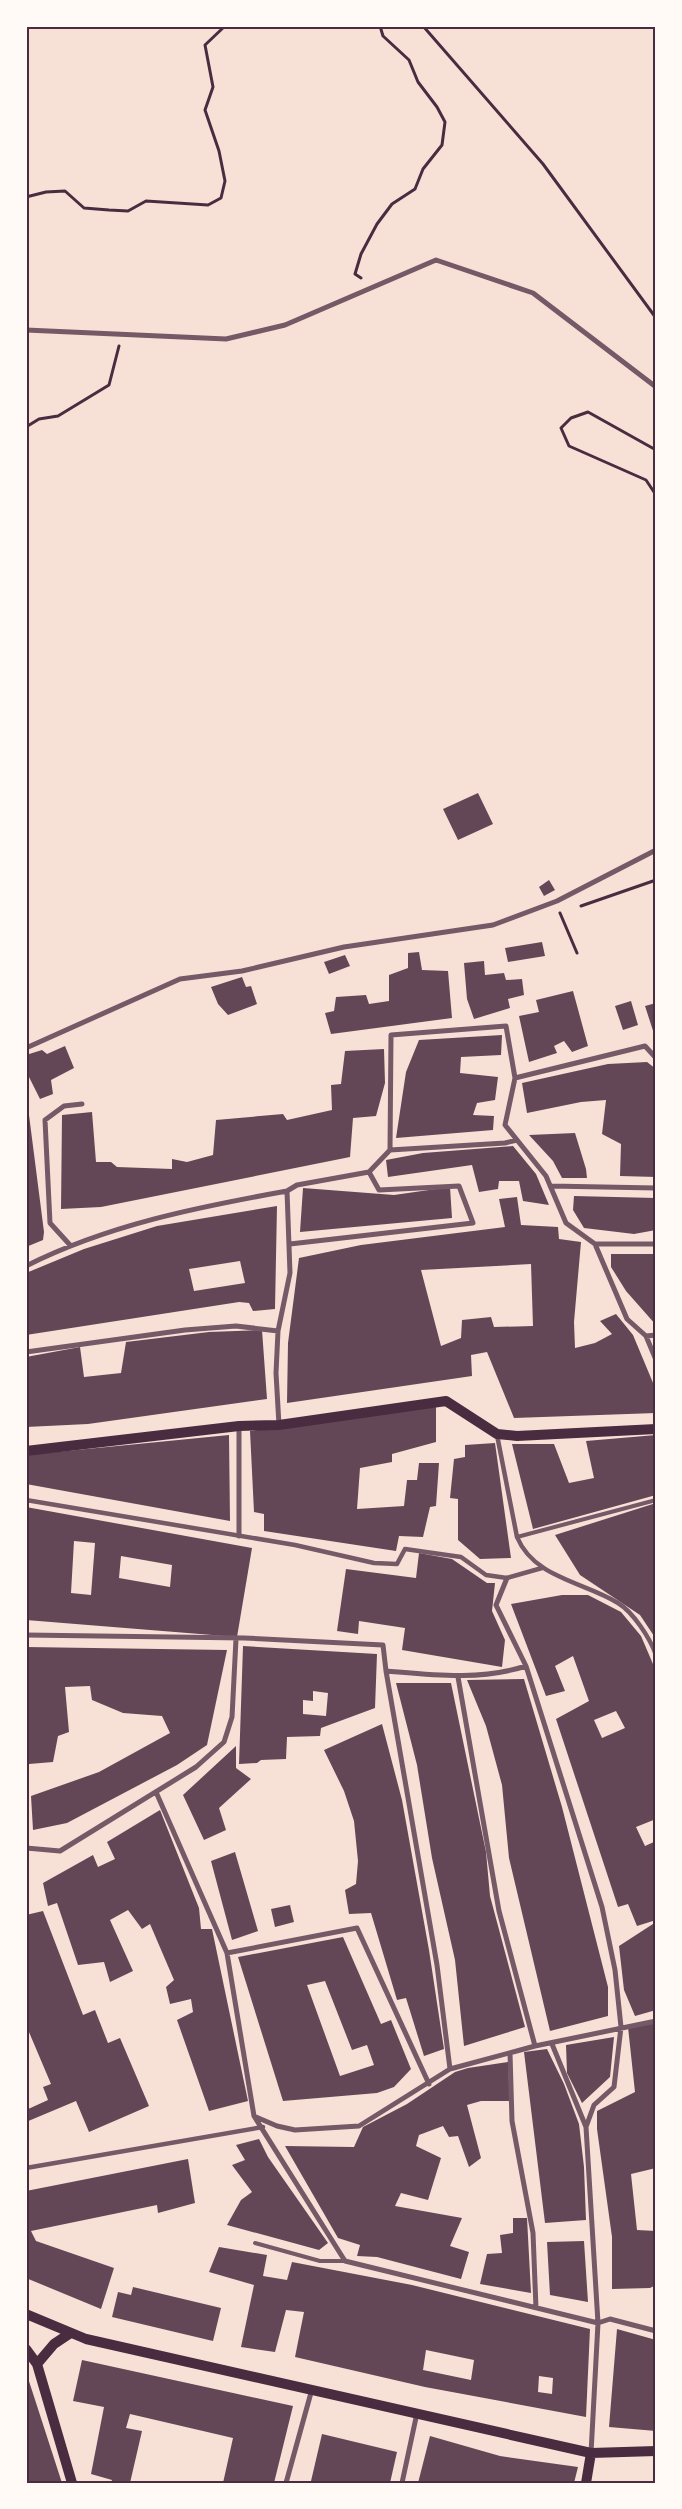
<svg xmlns="http://www.w3.org/2000/svg" width="682" height="2509" font-family="Bitter,serif">
	<rect width="100%" height="100%" fill="#f7e1d7"/>
	<path fill="#644757" fill-rule="evenodd" d="M 478,793 L 493,824 L 458,840 L 443,809 Z
		M 549,880 L 555,890 L 544,896 L 539,887 Z
		M 542,942 L 545,956 L 508,962 L 505,948 Z
		M 419,952 L 422,970 L 448,971 L 452,1018 L 331,1034 L 325,1013 L 334,1011 L 336,997 L 366,995 L 369,1004 L 389,1001 L 389,975 L 408,968 L 408,953 Z
		M 345,955 L 350,966 L 329,974 L 324,962 Z
		M 484,961 L 485,975 L 504,973 L 506,980 L 522,979 L 524,995 L 508,999 L 510,1008 L 474,1019 L 467,999 L 464,963 Z
		M 242,977 L 246,987 L 251,986 L 257,1004 L 228,1015 L 218,1004 L 211,987 Z
		M 573,991 L 588,1046 L 572,1052 L 564,1041 L 554,1046 L 557,1053 L 529,1062 L 519,1016 L 539,1012 L 536,1000 Z
		M 631,1001 L 638,1025 L 623,1030 L 615,1006 Z
		M 656,1003 L 656,1040 L 645,1006 Z
		M 502,1035 L 501,1055 L 461,1057 L 460,1073 L 498,1077 L 495,1100 L 477,1103 L 473,1115 L 494,1116 L 493,1130 L 396,1138 L 406,1072 L 419,1040 Z
		M 65,1046 L 74,1068 L 51,1080 L 53,1094 L 40,1099 L 26,1071 L 26,1055 L 42,1050 L 47,1054 Z
		M 384,1049 L 385,1083 L 376,1116 L 353,1118 L 350,1157 L 101,1207 L 61,1209 L 62,1115 L 92,1112 L 96,1162 L 111,1162 L 117,1167 L 172,1169 L 172,1159 L 187,1162 L 213,1155 L 216,1120 L 283,1114 L 287,1120 L 332,1110 L 331,1085 L 341,1084 L 345,1051 Z
		M 647,1062 L 656,1069 L 656,1177 L 620,1176 L 621,1144 L 602,1134 L 606,1100 L 581,1102 L 527,1113 L 522,1083 L 608,1064 Z
		M 29,1115 L 44,1232 L 43,1240 L 26,1247 L 26,1116 Z
		M 575,1133 L 586,1169 L 587,1178 L 562,1178 L 553,1161 L 529,1135 Z
		M 513,1146 L 536,1174 L 549,1205 L 523,1201 L 519,1181 L 499,1181 L 498,1189 L 479,1192 L 472,1165 L 388,1177 L 386,1160 L 423,1153 Z
		M 450,1187 L 452,1218 L 300,1232 L 303,1188 L 394,1195 Z
		M 574,1196 L 656,1198 L 656,1230 L 634,1234 L 584,1228 L 573,1210 Z
		M 517,1197 L 521,1225 L 558,1227 L 559,1239 L 581,1242 L 574,1322 L 575,1348 L 595,1343 L 612,1334 L 600,1321 L 616,1314 L 633,1335 L 656,1390 L 656,1413 L 514,1418 L 487,1352 L 471,1355 L 472,1376 L 287,1403 L 288,1343 L 299,1258 L 361,1245 L 505,1227 L 499,1199 ZM 531,1264 L 533,1326 L 494,1327 L 491,1317 L 462,1320 L 461,1338 L 441,1346 L 421,1270 Z
		M 277,1206 L 275,1309 L 253,1311 L 249,1303 L 239,1302 L 26,1335 L 26,1273 L 84,1249 L 157,1226 ZM 240,1261 L 245,1283 L 194,1291 L 189,1269 Z
		M 611,1254 L 656,1254 L 656,1325 L 626,1291 L 611,1267 Z
		M 262,1330 L 267,1399 L 88,1424 L 26,1427 L 26,1357 L 80,1347 L 84,1377 L 121,1373 L 126,1342 L 209,1332 Z
		M 436,1407 L 436,1442 L 392,1454 L 392,1462 L 360,1468 L 357,1509 L 404,1506 L 407,1480 L 417,1480 L 419,1463 L 439,1463 L 436,1506 L 430,1507 L 423,1537 L 399,1536 L 396,1551 L 264,1531 L 264,1514 L 254,1512 L 250,1431 Z
		M 229,1435 L 230,1521 L 26,1484 L 26,1455 Z
		M 656,1435 L 656,1495 L 533,1529 L 512,1444 L 554,1444 L 569,1483 L 594,1478 L 586,1441 Z
		M 495,1443 L 511,1558 L 480,1559 L 458,1540 L 458,1499 L 450,1498 L 454,1459 L 465,1457 L 465,1445 Z
		M 656,1503 L 656,1639 L 640,1615 L 580,1575 L 555,1535 Z
		M 26,1507 L 252,1548 L 237,1637 L 26,1620 ZM 74,1541 L 95,1543 L 91,1595 L 71,1593 ZM 121,1556 L 172,1565 L 170,1587 L 119,1578 Z
		M 419,1553 L 452,1559 L 487,1583 L 495,1583 L 492,1611 L 505,1640 L 502,1667 L 402,1650 L 405,1628 L 359,1621 L 358,1634 L 337,1631 L 346,1569 L 416,1578 Z
		M 562,1595 L 588,1595 L 621,1612 L 641,1636 L 656,1671 L 656,1819 L 636,1827 L 645,1846 L 656,1841 L 656,1920 L 637,1926 L 628,1904 L 618,1907 L 556,1719 L 589,1701 L 573,1656 L 555,1666 L 565,1691 L 546,1696 L 511,1604 ZM 616,1711 L 625,1728 L 602,1738 L 594,1720 Z
		M 243,1646 L 377,1654 L 375,1708 L 321,1728 L 320,1736 L 287,1737 L 286,1759 L 261,1760 L 257,1763 L 239,1764 ZM 313,1691 L 328,1693 L 326,1716 L 303,1714 L 303,1700 L 313,1701 Z
		M 26,1647 L 227,1650 L 207,1745 L 177,1765 L 67,1823 L 33,1830 L 31,1796 L 99,1772 L 170,1733 L 162,1716 L 123,1713 L 92,1700 L 90,1686 L 65,1687 L 69,1732 L 58,1736 L 53,1762 L 29,1764 Z
		M 524,1679 L 562,1807 L 608,1987 L 608,2016 L 550,2031 L 509,1858 L 502,1785 L 486,1726 L 467,1680 Z
		M 396,1683 L 451,1683 L 486,1852 L 490,1896 L 525,2027 L 464,2046 L 455,1960 L 432,1858 L 417,1765 Z
		M 382,1724 L 402,1800 L 429,1950 L 444,2049 L 424,2056 L 406,1998 L 397,2000 L 371,1913 L 349,1914 L 345,1890 L 356,1884 L 358,1861 L 354,1821 L 344,1791 L 324,1750 Z
		M 236,1746 L 236,1768 L 251,1779 L 219,1808 L 226,1830 L 204,1840 L 183,1795 Z
		M 160,1810 L 199,1908 L 201,1929 L 212,1929 L 248,2101 L 209,2111 L 177,2020 L 193,2012 L 191,1999 L 170,2004 L 166,1987 L 174,1980 L 150,1924 L 142,1929 L 128,1910 L 110,1920 L 133,1971 L 110,1982 L 104,1962 L 78,1965 L 57,1903 L 48,1906 L 43,1883 L 93,1855 L 98,1867 L 115,1859 L 107,1842 Z
		M 235,1852 L 258,1931 L 232,1940 L 211,1861 Z
		M 290,1905 L 294,1922 L 275,1927 L 271,1909 Z
		M 43,1911 L 83,2015 L 95,2010 L 108,2043 L 120,2038 L 149,2106 L 89,2132 L 76,2101 L 26,2122 L 26,2110 L 48,2100 L 43,2087 L 51,2084 L 26,2025 L 26,1915 Z
		M 656,1922 L 656,2010 L 635,2016 L 624,1990 L 619,1946 Z
		M 343,1937 L 381,2024 L 391,2020 L 411,2069 L 394,2087 L 377,2093 L 283,2101 L 238,1957 ZM 325,1981 L 352,2050 L 367,2045 L 374,2065 L 340,2076 L 307,1985 Z
		M 656,2023 L 656,2168 L 631,2174 L 637,2230 L 656,2231 L 656,2285 L 650,2288 L 612,2289 L 612,2237 L 597,2129 L 597,2111 L 635,2092 L 628,2027 Z
		M 614,2037 L 610,2077 L 582,2103 L 567,2073 L 566,2045 Z
		M 547,2049 L 564,2084 L 579,2124 L 584,2167 L 586,2220 L 545,2223 L 524,2052 Z
		M 508,2062 L 510,2101 L 481,2101 L 467,2105 L 481,2158 L 469,2167 L 458,2136 L 449,2137 L 443,2126 L 419,2135 L 416,2146 L 441,2158 L 428,2200 L 401,2193 L 395,2206 L 462,2218 L 450,2246 L 469,2252 L 461,2279 L 377,2257 L 357,2256 L 360,2245 L 338,2238 L 285,2146 L 354,2147 L 363,2127 L 407,2104 L 455,2072 L 468,2068 Z
		M 259,2139 L 268,2157 L 328,2243 L 319,2250 L 227,2225 L 241,2200 L 252,2192 L 232,2165 L 245,2160 L 236,2145 Z
		M 188,2159 L 195,2203 L 158,2213 L 157,2205 L 31,2231 L 36,2241 L 114,2268 L 101,2309 L 26,2278 L 26,2191 Z
		M 513,2218 L 527,2218 L 531,2293 L 480,2284 L 487,2254 L 502,2253 L 500,2235 L 513,2233 Z
		M 584,2241 L 588,2302 L 550,2295 L 547,2242 Z
		M 219,2247 L 267,2255 L 263,2276 L 287,2280 L 292,2262 L 412,2285 L 590,2329 L 586,2417 L 425,2387 L 295,2357 L 304,2312 L 286,2310 L 275,2352 L 241,2347 L 254,2285 L 209,2272 ZM 426,2350 L 474,2360 L 471,2380 L 423,2370 ZM 539,2376 L 553,2378 L 552,2394 L 538,2392 Z
		M 133,2287 L 221,2308 L 213,2341 L 112,2317 L 118,2292 L 131,2295 Z
		M 617,2329 L 656,2340 L 656,2431 L 609,2427 Z
		M 82,2360 L 293,2406 L 274,2483 L 223,2483 L 233,2438 L 130,2414 L 126,2428 L 142,2431 L 130,2483 L 111,2483 L 112,2480 L 91,2474 L 104,2407 L 73,2401 Z
		M 26,2375 L 27,2375 L 62,2483 L 26,2483 Z
		M 322,2434 L 397,2452 L 390,2483 L 311,2481 Z
		M 430,2436 L 500,2456 L 578,2467 L 574,2483 L 418,2483 Z"/>
	<g fill="none" stroke-linecap="round" stroke-linejoin="round">
		<path stroke="#4a2c40" stroke-width="3" d="M 423,26 L 543,164 L 656,318
			M 26,197 L 46,192 L 65,191 L 84,208 L 109,210 L 128,211 L 146,201 L 208,205 L 221,198 L 225,181 L 219,151 L 205,110 L 213,87 L 205,45 L 225,26
			M 361,278 L 355,274 L 361,254 L 377,224 L 392,204 L 415,189 L 423,169 L 442,145 L 445,122 L 437,107 L 418,82 L 409,60 L 383,36 L 380,26
			M 26,427 L 39,419 L 58,416 L 109,385 L 119,346
			M 656,450 L 588,412 L 571,418 L 561,428 L 569,446 L 646,480 L 656,495
			M 581,906 L 656,880
			M 560,913 L 577,953"/>
		<path stroke="#755966" stroke-width="4" d="M 517,1537 L 656,1500
			M 255,2243 L 320,2261 L 345,2261"/>
		<path stroke="#755966" stroke-width="4.5" d="M 497,1435 L 517,1537 C 534,1578 584,1582 618,1603 C 633,1612 650,1638 656,1655
			M 26,1500 L 295,1545 L 374,1563 L 397,1564 L 405,1549 L 461,1557 L 486,1575 L 507,1578 L 542,1568
			M 26,2168 L 263,2127"/>
		<path stroke="#755966" stroke-width="5" d="M 26,330 L 226,339 L 285,325 L 436,260 L 533,293 L 656,387
			M 26,1048 L 180,979 L 242,971 L 344,947 L 493,925 L 557,901 L 656,850
			M 515,1078 L 645,1046 L 656,1058
			M 390,1150 L 505,1143 L 517,1140
			M 369,1172 L 390,1150 L 391,1035 L 506,1026 L 515,1078 L 505,1125 L 546,1176 L 566,1223 L 595,1244
			M 550,1186 L 656,1188
			M 290,1244 L 473,1223 L 459,1186 L 379,1190 L 369,1172
			M 595,1244 L 627,1319 L 646,1336 L 656,1360
			M 595,1244 L 656,1244
			M 70,1245 L 50,1223 L 45,1120 L 64,1106 L 82,1104
			M 26,1266 C 107,1225 198,1207 287,1191 L 297,1185 L 369,1172
			M 646,1336 L 656,1335
			M 26,1352 L 185,1330 L 236,1326 L 278,1331
			M 279,1425 L 276,1373 L 278,1331 L 290,1273 L 287,1191
			M 239,1426 L 239,1536
			M 507,1578 L 496,1605 L 526,1666 L 602,1907 L 615,1970 L 621,2027 L 614,2087 L 594,2105 L 586,2127
			M 26,1635 L 244,1638 L 383,1645 L 386,1671 C 433,1675 480,1681 526,1666
			M 386,1671 L 437,1965 L 450,2069
			M 458,1677 L 499,1911 L 535,2046
			M 156,1792 L 227,1953 L 254,2116 L 345,2261 L 598,2323 L 610,2319 L 656,2331
			M 26,1848 L 60,1851 L 196,1767 L 224,1742 L 232,1717 L 236,1639
			M 227,1953 L 357,1928 L 429,2084
			M 552,2044 L 586,2127 L 598,2323 L 591,2453
			M 510,2053 L 512,2121 L 533,2233 L 536,2308
			M 256,2117 L 277,2126 L 295,2130 L 359,2126 L 450,2069 L 535,2046 L 656,2021
			M 286,2483 L 312,2389
			M 402,2483 L 417,2413"/>
		<path stroke="#4a2c40" stroke-width="10" d="M 26,1451 L 239,1426 L 279,1425 L 446,1401 L 497,1434 L 517,1436 L 656,1429
			M 26,2314 L 86,2339 L 591,2453 L 656,2451
			M 26,2349 L 37,2364 L 72,2483
			M 37,2364 L 54,2344 L 69,2334
			M 586,2483 L 591,2453"/>
	</g>
	<rect width="682" height="2509" fill="none" stroke="#fffaf5" stroke-width="55"/>
	<rect x="28" y="28" width="626" height="2454" fill="none" stroke="#4a2c40" stroke-width="2"/>
</svg>
